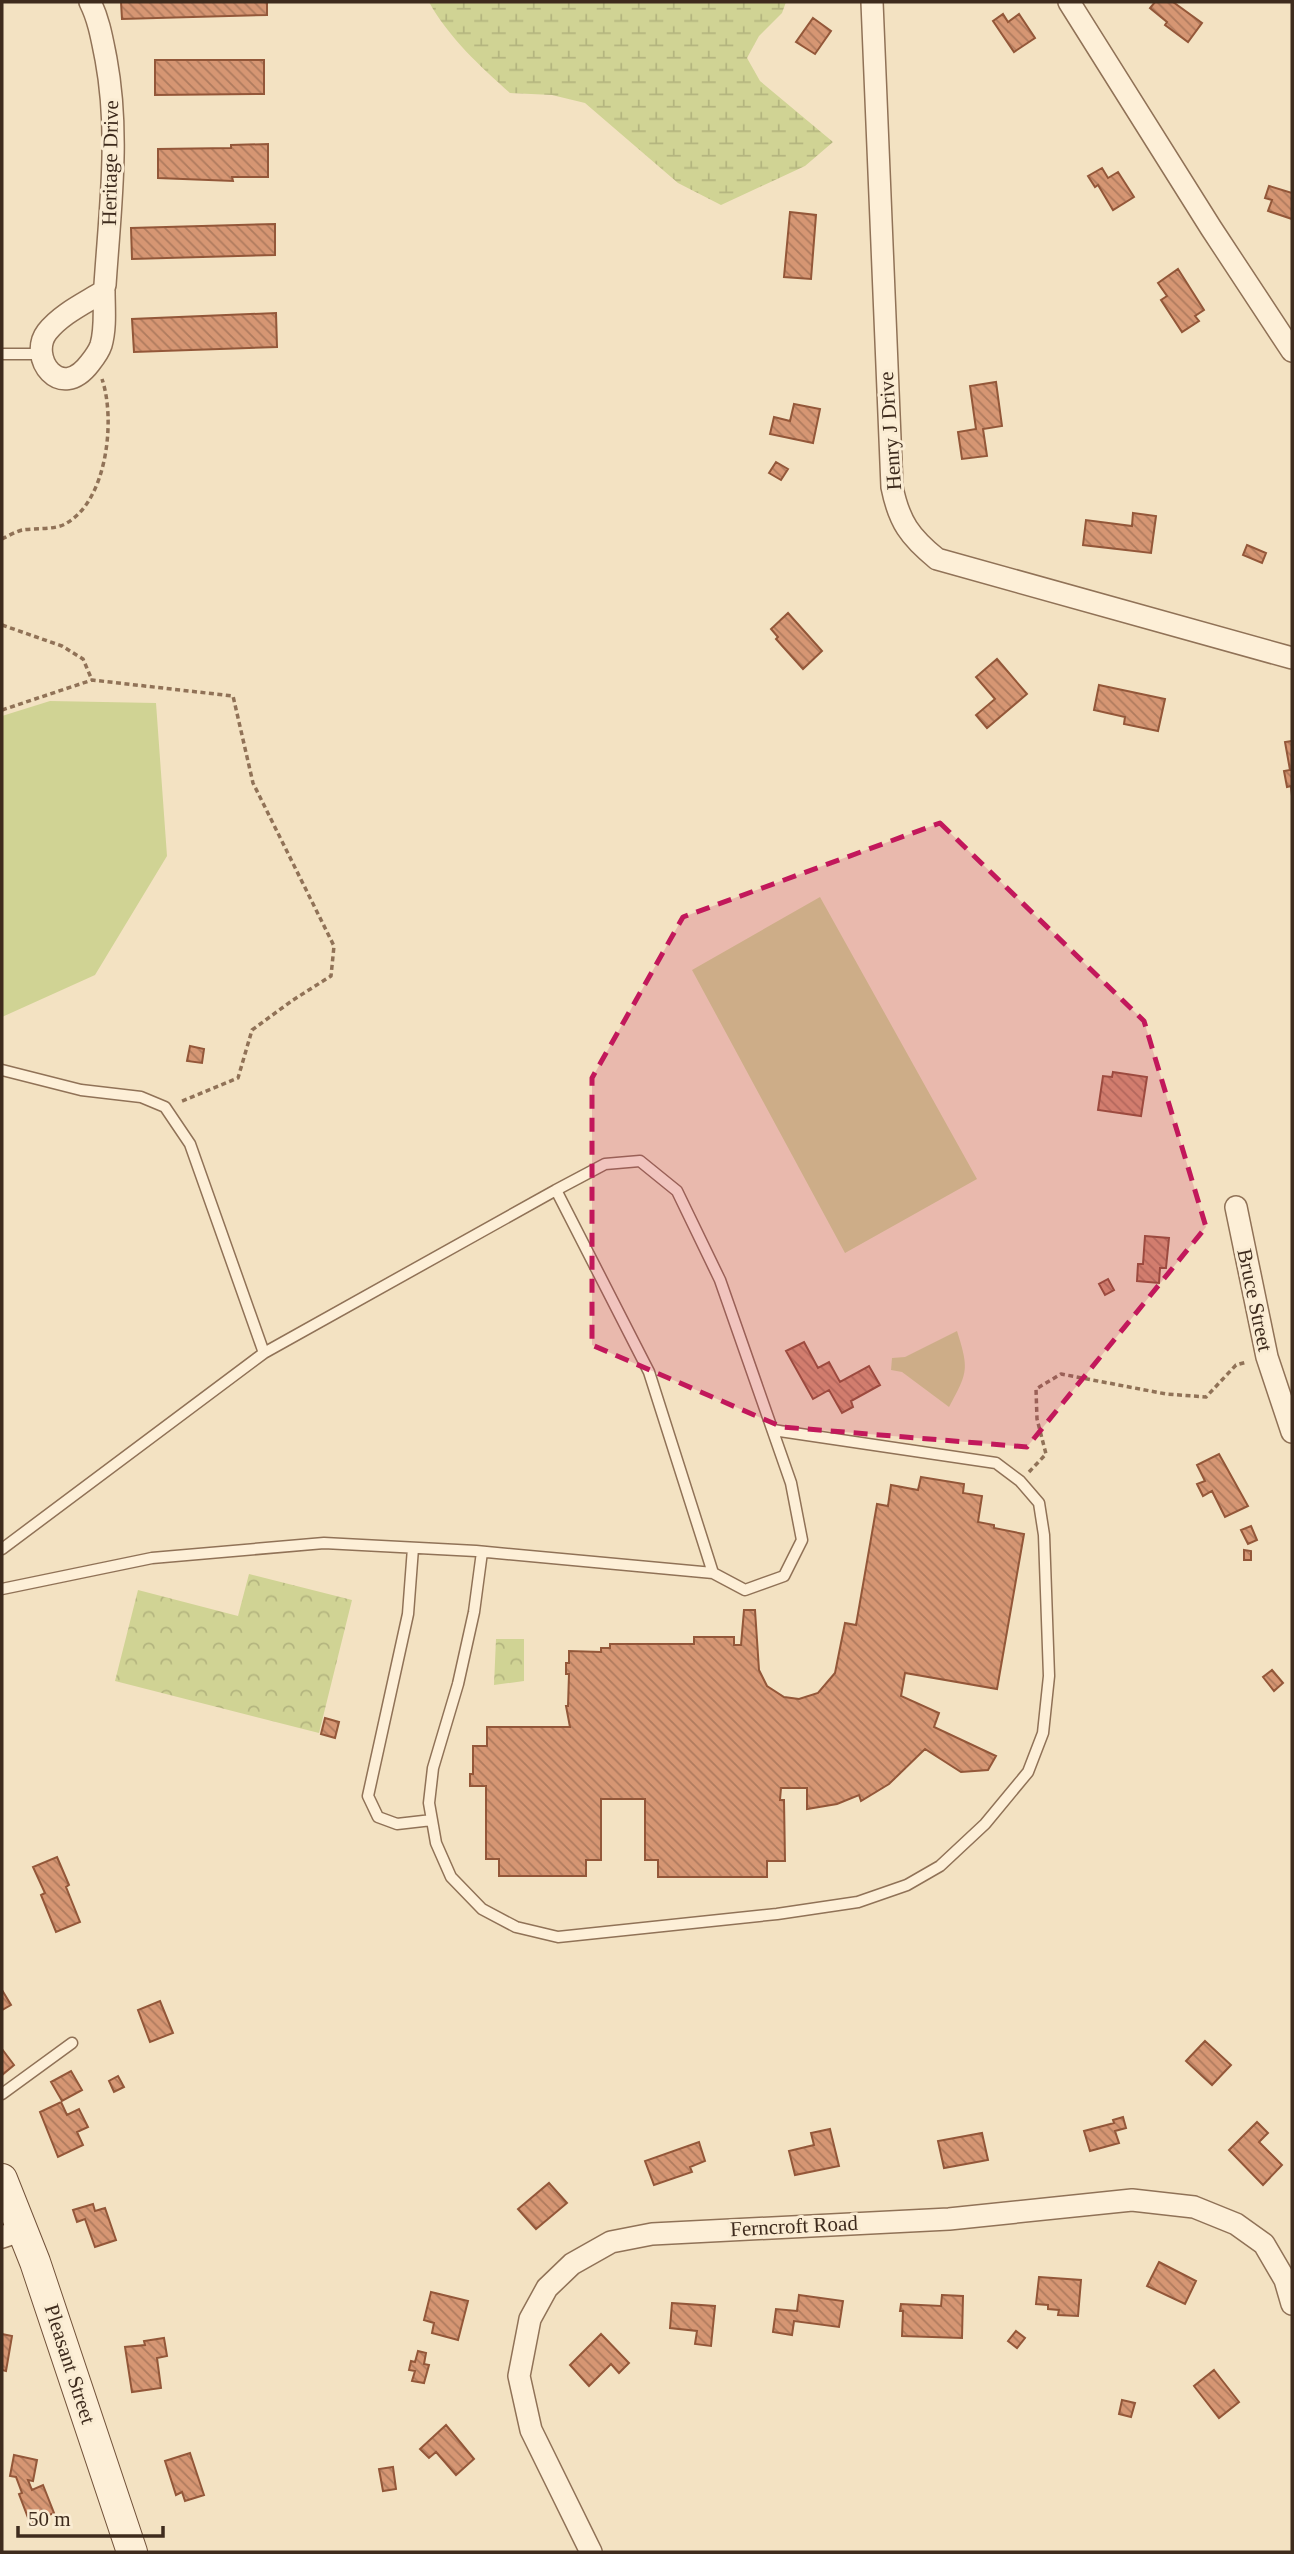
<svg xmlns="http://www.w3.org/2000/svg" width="1294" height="2554" font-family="Georgia,serif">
	<defs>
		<pattern id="wetland-marsh" width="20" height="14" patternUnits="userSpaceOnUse" patternTransform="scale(1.75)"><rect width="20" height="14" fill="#d0d394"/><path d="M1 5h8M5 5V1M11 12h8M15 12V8" fill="none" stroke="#b4b57f"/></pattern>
		<pattern id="park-crowns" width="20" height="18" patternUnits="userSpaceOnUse" patternTransform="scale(1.75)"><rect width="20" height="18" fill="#d0d394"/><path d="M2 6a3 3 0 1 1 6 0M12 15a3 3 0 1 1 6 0" fill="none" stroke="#b4b57f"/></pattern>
		<pattern id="building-back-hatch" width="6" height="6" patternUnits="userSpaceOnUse" patternTransform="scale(1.75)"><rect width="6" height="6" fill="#d69673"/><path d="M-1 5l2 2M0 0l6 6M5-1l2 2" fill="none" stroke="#af7b5e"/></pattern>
	</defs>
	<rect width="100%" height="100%" fill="#f3e2c2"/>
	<path fill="#d0d394" d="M 50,701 L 156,703 L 167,856 L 95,975 L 2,1017 L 2,716 Z
		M 820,897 L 977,1179 L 845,1253 L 692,970 Z
		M 957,1331 C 969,1369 968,1372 949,1407 L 902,1372 L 891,1370 L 892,1358 L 905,1357 Z"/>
	<path fill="url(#wetland-marsh)" d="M 429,2 L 786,2 L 782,13 L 759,36 L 747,58 L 760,81 L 833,142 L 805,166 L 721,205 L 678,183 L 585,103 L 552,95 L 510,93 C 480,66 449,38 429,2 Z"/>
	<path fill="url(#park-crowns)" d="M 249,1574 L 352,1600 L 319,1733 L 115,1681 L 138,1590 L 238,1616 Z
		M 496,1639 L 524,1639 L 524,1681 L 494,1685 Z"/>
	<path fill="url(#building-back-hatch)" stroke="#935739" stroke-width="2" d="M 121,2 L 267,2 L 267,15 L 122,19 Z
		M 1155,2 L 1173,2 L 1202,23 L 1188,42 L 1165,25 L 1167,22 L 1150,8 Z
		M 1003,14 L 1008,22 L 1019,14 L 1035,38 L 1014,52 L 993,21 Z
		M 813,18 L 831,31 L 815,54 L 796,42 Z
		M 155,60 L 264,60 L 264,94 L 155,95 Z
		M 268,144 L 268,177 L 232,177 L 233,181 L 158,178 L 158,149 L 231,148 L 231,145 Z
		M 1102,168 L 1108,178 L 1118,172 L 1134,197 L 1113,210 L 1098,185 L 1095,187 L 1088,176 Z
		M 1269,186 L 1292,193 L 1292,219 L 1268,211 L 1272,200 L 1265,198 Z
		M 790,212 L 816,215 L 811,279 L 784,277 Z
		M 275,224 L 275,255 L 132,259 L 131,228 Z
		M 1178,269 L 1204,310 L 1195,316 L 1199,321 L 1182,332 L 1161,300 L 1167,296 L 1158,283 Z
		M 276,313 L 277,347 L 134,352 L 132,319 Z
		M 996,382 L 1002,426 L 983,429 L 987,456 L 962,459 L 958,432 L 976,429 L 970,386 Z
		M 794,404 L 820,409 L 813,443 L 770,434 L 774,417 L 790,421 Z
		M 776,462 L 788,469 L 781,480 L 769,473 Z
		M 1133,513 L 1156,516 L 1151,553 L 1083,545 L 1086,520 L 1132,526 Z
		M 1247,545 L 1266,553 L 1262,563 L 1243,555 Z
		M 788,613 L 822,651 L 803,669 L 776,639 L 778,637 L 771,629 Z
		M 997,659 L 1027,694 L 987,728 L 976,715 L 995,699 L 976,677 Z
		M 1099,685 L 1165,699 L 1158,731 L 1124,724 L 1125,717 L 1094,710 Z
		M 1292,741 L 1292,796 L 1291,786 L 1287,787 L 1284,771 L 1290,770 L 1285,742 Z
		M 190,1046 L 204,1049 L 202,1063 L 187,1061 Z
		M 1113,1072 L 1147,1077 L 1141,1116 L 1098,1110 L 1103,1076 L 1112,1077 Z
		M 1145,1236 L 1169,1238 L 1166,1268 L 1160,1268 L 1159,1283 L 1137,1281 L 1138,1264 L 1143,1264 Z
		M 1108,1279 L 1114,1290 L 1105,1295 L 1099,1284 Z
		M 804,1342 L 818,1368 L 829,1362 L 840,1382 L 869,1366 L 880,1385 L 851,1401 L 853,1407 L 842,1413 L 829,1390 L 813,1399 L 786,1351 Z
		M 1219,1454 L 1248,1506 L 1225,1517 L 1212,1491 L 1203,1496 L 1197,1484 L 1205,1481 L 1197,1465 Z
		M 921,1477 L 964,1484 L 963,1493 L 982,1496 L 978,1522 L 994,1525 L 994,1528 L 1024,1534 L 997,1689 L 905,1673 L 901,1696 L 939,1713 L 934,1727 L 996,1756 L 988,1770 L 961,1772 L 925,1749 L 889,1784 L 861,1801 L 859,1795 L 837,1804 L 807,1809 L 807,1788 L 781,1788 L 780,1800 L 784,1800 L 785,1861 L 767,1861 L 767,1877 L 658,1877 L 658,1860 L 645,1860 L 645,1799 L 601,1799 L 601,1860 L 586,1860 L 586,1876 L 499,1876 L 499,1859 L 486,1859 L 486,1786 L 470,1786 L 470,1774 L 473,1774 L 473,1746 L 487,1746 L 487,1727 L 570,1727 L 566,1706 L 568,1706 L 569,1674 L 566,1674 L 566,1663 L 569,1663 L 569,1651 L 601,1652 L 601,1648 L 610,1648 L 610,1644 L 694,1644 L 694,1637 L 734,1637 L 734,1645 L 741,1645 L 744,1610 L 755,1610 L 759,1670 L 767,1686 L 784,1697 L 799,1699 L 818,1693 L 835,1673 L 845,1623 L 856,1625 L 877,1504 L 888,1506 L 891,1485 L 918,1490 Z
		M 1251,1526 L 1257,1540 L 1248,1544 L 1241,1530 Z
		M 1244,1550 L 1251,1551 L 1251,1560 L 1244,1560 Z
		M 1272,1670 L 1283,1683 L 1274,1691 L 1263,1677 Z
		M 325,1718 L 339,1722 L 335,1738 L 321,1734 Z
		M 57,1857 L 69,1885 L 66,1887 L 80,1922 L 56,1932 L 41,1895 L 45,1893 L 33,1867 Z
		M 2,1990 L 11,2005 L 2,2010 Z
		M 160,2001 L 173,2033 L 150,2042 L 138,2010 Z
		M 1205,2041 L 1231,2065 L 1212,2085 L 1186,2061 Z
		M 2,2049 L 14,2065 L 2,2075 Z
		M 71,2071 L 82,2090 L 62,2101 L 51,2082 Z
		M 118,2076 L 124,2087 L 114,2092 L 109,2081 Z
		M 61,2102 L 67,2115 L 79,2109 L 88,2127 L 77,2132 L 83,2145 L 58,2157 L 40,2112 Z
		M 1123,2117 L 1126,2128 L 1115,2131 L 1119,2143 L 1090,2151 L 1084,2131 L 1114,2123 L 1113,2120 Z
		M 1257,2122 L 1268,2133 L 1259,2142 L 1282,2165 L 1263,2185 L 1229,2150 Z
		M 830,2129 L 839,2166 L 795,2175 L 789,2151 L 814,2145 L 811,2133 Z
		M 982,2133 L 988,2160 L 944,2168 L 938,2141 Z
		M 699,2142 L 705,2161 L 690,2167 L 692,2172 L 654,2185 L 645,2161 Z
		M 549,2183 L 567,2203 L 536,2229 L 518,2209 Z
		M 93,2204 L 95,2211 L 105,2208 L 116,2240 L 95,2247 L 85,2219 L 77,2222 L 73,2210 Z
		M 1159,2262 L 1196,2281 L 1185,2304 L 1147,2286 Z
		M 1039,2277 L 1081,2280 L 1078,2316 L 1058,2315 L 1059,2310 L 1048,2309 L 1048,2305 L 1036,2304 Z
		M 431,2292 L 468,2301 L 458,2340 L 432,2333 L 434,2323 L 424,2320 Z
		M 799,2295 L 843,2301 L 839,2327 L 794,2321 L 792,2335 L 773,2332 L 776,2309 L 797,2311 Z
		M 942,2295 L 963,2296 L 962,2338 L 902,2336 L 903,2311 L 900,2311 L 901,2304 L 941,2306 Z
		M 672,2303 L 715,2306 L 711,2346 L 695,2344 L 697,2331 L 670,2328 Z
		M 1016,2331 L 1025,2338 L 1017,2348 L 1008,2341 Z
		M 2,2334 L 12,2336 L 6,2371 L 2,2370 Z
		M 601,2334 L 629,2363 L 619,2373 L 611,2364 L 589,2386 L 570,2365 Z
		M 164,2338 L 167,2356 L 157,2358 L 161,2388 L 132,2392 L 125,2347 L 145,2345 L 144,2341 Z
		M 418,2351 L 426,2353 L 424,2364 L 429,2365 L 424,2383 L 412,2381 L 415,2371 L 409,2370 L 411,2361 L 415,2362 Z
		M 1214,2370 L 1239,2402 L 1219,2418 L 1194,2386 Z
		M 1122,2400 L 1135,2403 L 1131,2417 L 1119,2414 Z
		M 446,2425 L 474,2459 L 456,2475 L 436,2452 L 429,2458 L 420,2449 Z
		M 190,2453 L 204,2495 L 185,2501 L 182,2492 L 176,2495 L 165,2461 Z
		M 14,2455 L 37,2460 L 33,2481 L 28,2480 L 32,2490 L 43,2485 L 54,2513 L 30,2523 L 19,2494 L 22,2493 L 16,2477 L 10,2476 Z
		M 393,2467 L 396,2489 L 383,2491 L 379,2469 Z"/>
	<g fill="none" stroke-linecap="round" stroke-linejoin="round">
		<defs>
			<path id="service" d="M 2,354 L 41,354
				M 2,1070 L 81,1090 L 141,1097 L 165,1107 L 190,1144 L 264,1353
				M 556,1190 L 605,1164 L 640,1161 L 677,1191 L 720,1280 L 791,1483 L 802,1540 L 784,1576 L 745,1590 L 713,1573
				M 413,1548 L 408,1614 L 368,1796 L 378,1817 L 397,1824 L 432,1820
				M 2,1549 L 264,1353 L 556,1190 L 649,1372 L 713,1573 L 476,1551 L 324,1543 L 152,1558 L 2,1589
				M 482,1552 L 474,1612 L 458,1684 L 433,1768 L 429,1803 L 436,1843 L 451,1877 L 482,1909 L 516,1927 L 558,1937 L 777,1914 L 858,1902 L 907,1885 L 940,1866 L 985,1824 L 1028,1772 L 1043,1733 L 1049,1676 L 1044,1535 L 1039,1503 L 1020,1481 L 996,1463 L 773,1430
				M 2,2094 L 72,2043"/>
			<path id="minor" d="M 90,2 C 99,20 102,39 106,59 C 120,134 110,209 105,285
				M 872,2 L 892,487 C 899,522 910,537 937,559 L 1292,658
				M 1069,2 L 1211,228 L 1292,351
				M 104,291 C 104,308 106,328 101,345 C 99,351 94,358 90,363 C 60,403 28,357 47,332 C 61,314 85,303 104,291 Z
				M 1236,1207 L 1267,1357 L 1292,1432
				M 2,2237 L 23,2230
				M 591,2552 L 531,2430 L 519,2376 L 530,2319 L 547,2288 L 572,2264 L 611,2242 L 652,2234 L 949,2219 L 1132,2200 L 1194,2207 L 1236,2224 L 1264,2244 L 1285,2280 L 1292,2304"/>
			<path id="secondary" d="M 2,2179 L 35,2262 L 132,2552"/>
		</defs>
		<use href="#service" stroke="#907257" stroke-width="13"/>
		<use href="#minor" stroke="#907257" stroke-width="24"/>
		<use href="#secondary" stroke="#72523a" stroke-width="32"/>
		<path stroke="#907257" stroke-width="3.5" stroke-dasharray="5 3.5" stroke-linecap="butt" d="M 2,539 C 8,536 15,532 22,530 C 35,528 54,530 65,524 C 107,502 116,420 102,379
			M 2,625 L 62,646 L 83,659 L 92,680
			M 2,710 L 92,680 L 233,696 L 253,783 L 334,946 L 331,976 L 293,1000 L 252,1030 L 238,1078 L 180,1102
			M 1029,1472 L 1046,1454 L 1037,1419 L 1036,1389 L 1061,1374 L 1166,1394 L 1206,1397 L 1236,1365 L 1247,1362"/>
		<use href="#service" stroke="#fdefd7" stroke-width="10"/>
		<use href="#minor" stroke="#fdefd7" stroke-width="21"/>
		<use href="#secondary" stroke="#fdefd7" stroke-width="30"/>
	</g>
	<path fill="#c2185b" fill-opacity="0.2" stroke="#c2185b" stroke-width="5" stroke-dasharray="14 9" stroke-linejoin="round" d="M 940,823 L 1144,1021 L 1206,1227 L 1027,1447 L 782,1427 L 592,1345 L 592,1078 L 683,917 Z"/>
	<g text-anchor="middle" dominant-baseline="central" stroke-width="6" stroke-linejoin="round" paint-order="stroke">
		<g font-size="21" fill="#3e2b1d" stroke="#faecd3">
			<text transform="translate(110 163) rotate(-89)">Heritage Drive</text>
			<text transform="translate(890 431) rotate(-94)">Henry J Drive</text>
			<text transform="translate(1255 1300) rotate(78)">Bruce Street</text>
			<text transform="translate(794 2226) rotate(-3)">Ferncroft Road</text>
			<text transform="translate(70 2364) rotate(72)">Pleasant Street</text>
		</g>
	</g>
	<rect width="1294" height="2554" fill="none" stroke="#3e2b1d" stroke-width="7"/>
	<path d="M18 2526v10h145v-10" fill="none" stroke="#3e2b1d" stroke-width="3.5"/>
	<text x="28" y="2526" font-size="21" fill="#3e2b1d" stroke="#faecd3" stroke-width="5" paint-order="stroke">50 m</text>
</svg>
